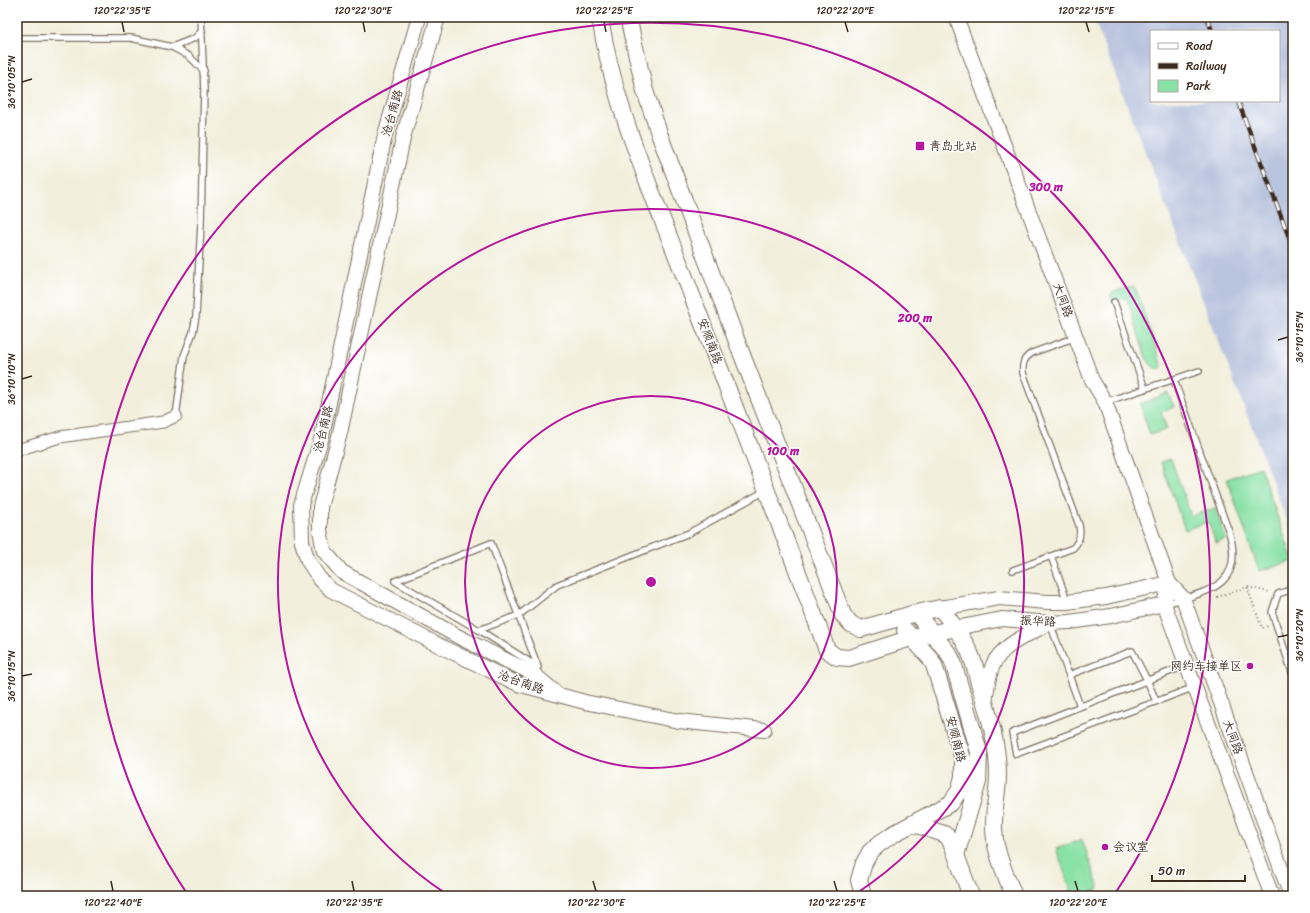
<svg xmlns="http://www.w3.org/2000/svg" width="1310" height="913" font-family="Sriracha,'LXGW WenKai TC',sans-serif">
	<rect width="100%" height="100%" fill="#fff"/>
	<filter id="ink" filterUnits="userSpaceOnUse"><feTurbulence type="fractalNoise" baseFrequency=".025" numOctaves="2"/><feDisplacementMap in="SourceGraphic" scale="8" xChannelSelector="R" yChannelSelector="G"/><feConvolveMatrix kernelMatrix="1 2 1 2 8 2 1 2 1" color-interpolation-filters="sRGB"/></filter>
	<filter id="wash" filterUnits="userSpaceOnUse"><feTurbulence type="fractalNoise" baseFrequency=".012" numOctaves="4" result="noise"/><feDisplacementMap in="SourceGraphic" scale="16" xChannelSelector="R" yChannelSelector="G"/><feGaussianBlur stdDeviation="0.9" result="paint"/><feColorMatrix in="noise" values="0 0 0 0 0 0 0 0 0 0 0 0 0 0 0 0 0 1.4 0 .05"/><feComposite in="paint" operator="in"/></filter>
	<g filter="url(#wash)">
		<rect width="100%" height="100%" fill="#f2efdc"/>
		<path fill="#b9c4de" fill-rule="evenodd" d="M 1093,17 L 1293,17 L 1293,537 L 1266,464 ZM 1151,31 L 1279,31 L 1279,101 L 1151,101 Z"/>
		<path fill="#88e1a5" stroke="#628662" d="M 1133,286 L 1135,287 L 1162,366 L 1161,368 L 1158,369 L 1153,367 L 1146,358 L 1127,298 L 1113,302 L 1110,295 L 1114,292 Z
			M 1168,393 L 1174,407 L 1161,412 L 1167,429 L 1150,435 L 1140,404 Z
			M 1171,459 L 1191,516 L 1215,508 L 1226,539 L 1216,543 L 1208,522 L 1185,530 L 1161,462 Z
			M 1260,467 L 1293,561 L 1259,571 L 1227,479 Z
			M 1082,839 L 1099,889 L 1079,896 L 1073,896 L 1056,849 Z"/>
	</g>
	<g filter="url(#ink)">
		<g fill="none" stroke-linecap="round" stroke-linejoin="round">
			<defs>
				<path id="service" d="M 17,38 L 131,38 L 172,47 L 189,56 L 204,71
					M 172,47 L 195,38 L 202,31
					M 1114,302 L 1145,389
					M 1105,402 L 1199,371
					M 176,416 L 184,356 L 193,332 L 196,316 L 201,224 L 204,89 L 201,17
					M 491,543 L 538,667 L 479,630 L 395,581 Z
					M 1051,556 L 1067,601
					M 1013,570 L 1073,548 C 1080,541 1081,534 1079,525 L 1023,373 C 1022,363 1024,358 1032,353 L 1076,337
					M 1293,589 L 1278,594 L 1272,612 L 1293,675
					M 1166,604 C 1206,591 1244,588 1230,535 L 1174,380
					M 1050,623 L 1080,706
					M 479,630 L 519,615 L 557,585 L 689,533 L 765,491
					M 1187,665 L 1012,733 L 1016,754 L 1195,687
					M 1069,675 L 1132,651 L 1147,680 L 1156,701"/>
				<path id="minor" d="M 17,450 L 60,437 L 163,422 L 176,416"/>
				<path id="tertiary" d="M 419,17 L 385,135 L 322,436 L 301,505 L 302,542 L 308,561 L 319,578 L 331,590 L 446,649 L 518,684 L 585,702 L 679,721 L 764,730
					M 438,17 L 404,134 L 340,433 L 320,507 L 320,530 L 324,551 L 342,572 L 459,637 L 528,671 L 535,675 L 555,692
					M 956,17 L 1092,380 L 1105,402 L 1169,583 L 1164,604 L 1272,896
					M 940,608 L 999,598 L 1047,602 L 1067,602 L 1106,597 L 1169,583 L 1183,598 L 1291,896
					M 956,628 L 1002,619 L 1049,623 L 1070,622 L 1111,616 L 1164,604
					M 985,702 C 987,690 988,676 993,665 C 1002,644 1030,634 1049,623"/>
				<path id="secondary" d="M 600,17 C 614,108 653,194 686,280 C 733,403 781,526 827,650 L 837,657 L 849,658 L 911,638 L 956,628
					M 628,17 L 645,91 L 660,136 L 739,347 L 843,615 L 851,624 L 861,629 L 916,613 L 940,608 C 950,620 959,632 966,645 C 973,657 976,670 979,683 C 988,712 998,743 998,775 C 998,791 994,807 994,823 C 993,849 1005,873 1014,896
					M 916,613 L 949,654 L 953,662 L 979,752 L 978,782 L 956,855
					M 914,824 L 944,834 L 948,837 L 952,844 L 971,896
					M 863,896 L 859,880 L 864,863 L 870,852 L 880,843 L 895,833 L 951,803 L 959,791 L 963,777 L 963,759 L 934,665 L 930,658 L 905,630"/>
			</defs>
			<use href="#service" stroke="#7b6f60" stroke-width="8"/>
			<use href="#minor" stroke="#7b6f60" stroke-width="13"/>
			<use href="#tertiary" stroke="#7b6f60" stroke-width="16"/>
			<use href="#secondary" stroke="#7b6f60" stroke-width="18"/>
			<path stroke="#7b6f60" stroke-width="2" stroke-dasharray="1 3" stroke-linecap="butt" d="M 1248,587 L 1269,592
				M 1217,597 L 1247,587 L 1262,628 L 1268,626"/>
			<use href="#service" stroke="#fff" stroke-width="5.5"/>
			<use href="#minor" stroke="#fff" stroke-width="11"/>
			<use href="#tertiary" stroke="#fff" stroke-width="14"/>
			<use href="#secondary" stroke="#fff" stroke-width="16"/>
			<defs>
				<path id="rail" d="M 1207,17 L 1212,31
					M 1238,101 L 1293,248"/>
			</defs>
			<use href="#rail" stroke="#3b2a1e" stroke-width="4.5"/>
			<use href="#rail" stroke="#fff" stroke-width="3" stroke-dasharray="9" stroke-linecap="butt"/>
		</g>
	</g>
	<path fill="none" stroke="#3b2a1e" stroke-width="1.5" d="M 122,22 L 124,32M 363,22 L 365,32M 604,22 L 606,32M 845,22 L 848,32M 1086,22 L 1089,32M 22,82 L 32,79M 1278,340 L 1288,337M 22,379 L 32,376M 1278,637 L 1288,635M 22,676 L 32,674M 111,881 L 113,891M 352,881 L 354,891M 593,881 L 596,891M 834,881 L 837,891M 1075,881 L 1078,891"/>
	<g fill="none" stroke="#b5179e" stroke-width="2">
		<circle cx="651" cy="582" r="186"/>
		<path d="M448 895A373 373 0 1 1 854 895"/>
		<path d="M188 895A559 559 0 1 1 1114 895"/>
	</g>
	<g fill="#b5179e" stroke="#fff" stroke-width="1.5">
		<rect x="915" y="141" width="10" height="10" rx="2"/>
		<circle cx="1250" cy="666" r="4"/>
		<circle cx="1105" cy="847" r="4"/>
	</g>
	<g text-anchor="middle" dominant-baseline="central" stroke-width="3" stroke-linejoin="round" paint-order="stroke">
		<g font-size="12" fill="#3b2a1e" stroke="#fff">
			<text transform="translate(392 113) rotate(-74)">沧台南路</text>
			<text transform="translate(1063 300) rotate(70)">大同路</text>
			<text transform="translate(710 341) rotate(69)">安顺南路</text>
			<text transform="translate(323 429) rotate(-76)">沧台南路</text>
			<text transform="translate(1038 621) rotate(3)">振华路</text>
			<text transform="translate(521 682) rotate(20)">沧台南路</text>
			<text transform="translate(1233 737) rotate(70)">大同路</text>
			<text transform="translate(956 739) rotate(76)">安顺南路</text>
		</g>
		<g font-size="12" fill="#3b2a1e" stroke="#fff" text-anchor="start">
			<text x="929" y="146">青岛北站</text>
			<text x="1242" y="666" text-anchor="end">网约车接单区</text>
			<text x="1113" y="847">会议室</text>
		</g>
	</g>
	<circle cx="651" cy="582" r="6" fill="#b5179e" stroke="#fff" stroke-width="2"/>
	<g font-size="12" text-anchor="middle" font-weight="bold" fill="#b5179e" stroke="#fff" stroke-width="3" stroke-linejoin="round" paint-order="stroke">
		<text x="1046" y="191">300 m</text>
		<text x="915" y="322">200 m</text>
		<text x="783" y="455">100 m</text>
	</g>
	<rect width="1310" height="913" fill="none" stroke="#fff" stroke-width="44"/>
	<rect x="1150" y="30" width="130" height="72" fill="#ffffff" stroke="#b1aaa5"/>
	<rect x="1158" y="43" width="20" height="6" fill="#ffffff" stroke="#b1aaa5"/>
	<text x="1186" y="50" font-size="12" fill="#3b2a1e">Road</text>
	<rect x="1158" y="63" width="20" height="6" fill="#3b2a1e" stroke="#b1aaa5"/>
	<text x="1186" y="70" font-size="12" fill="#3b2a1e">Railway</text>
	<rect x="1158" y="80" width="20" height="12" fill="#88e1a5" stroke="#b1aaa5"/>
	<text x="1186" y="90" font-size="12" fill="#3b2a1e">Park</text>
	<path d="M1152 875v6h93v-6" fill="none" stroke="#3b2a1e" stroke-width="2"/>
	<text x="1158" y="875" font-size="12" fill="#3b2a1e" stroke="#ffffff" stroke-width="3" paint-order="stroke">50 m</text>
	<rect x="22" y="22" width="1266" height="869" fill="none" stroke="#3b2a1e" stroke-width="1.5"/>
	<g font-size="10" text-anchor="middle" fill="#3b2a1e">
		<text x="122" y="14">120°22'35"E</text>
		<text x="363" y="14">120°22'30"E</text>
		<text x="604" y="14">120°22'25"E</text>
		<text x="845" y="14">120°22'20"E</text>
		<text x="1086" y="14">120°22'15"E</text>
		<text transform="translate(11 82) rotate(-90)" y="4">36°10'05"N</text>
		<text transform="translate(1299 337) rotate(-90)" y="4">36°10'15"N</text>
		<text transform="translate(11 379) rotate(-90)" y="4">36°10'10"N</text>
		<text transform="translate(1299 635) rotate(-90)" y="4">36°10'20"N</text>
		<text transform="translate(11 676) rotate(-90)" y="4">36°10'15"N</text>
		<text x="113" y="906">120°22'40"E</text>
		<text x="354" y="906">120°22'35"E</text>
		<text x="596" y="906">120°22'30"E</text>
		<text x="837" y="906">120°22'25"E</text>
		<text x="1078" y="906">120°22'20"E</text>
	</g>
</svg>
